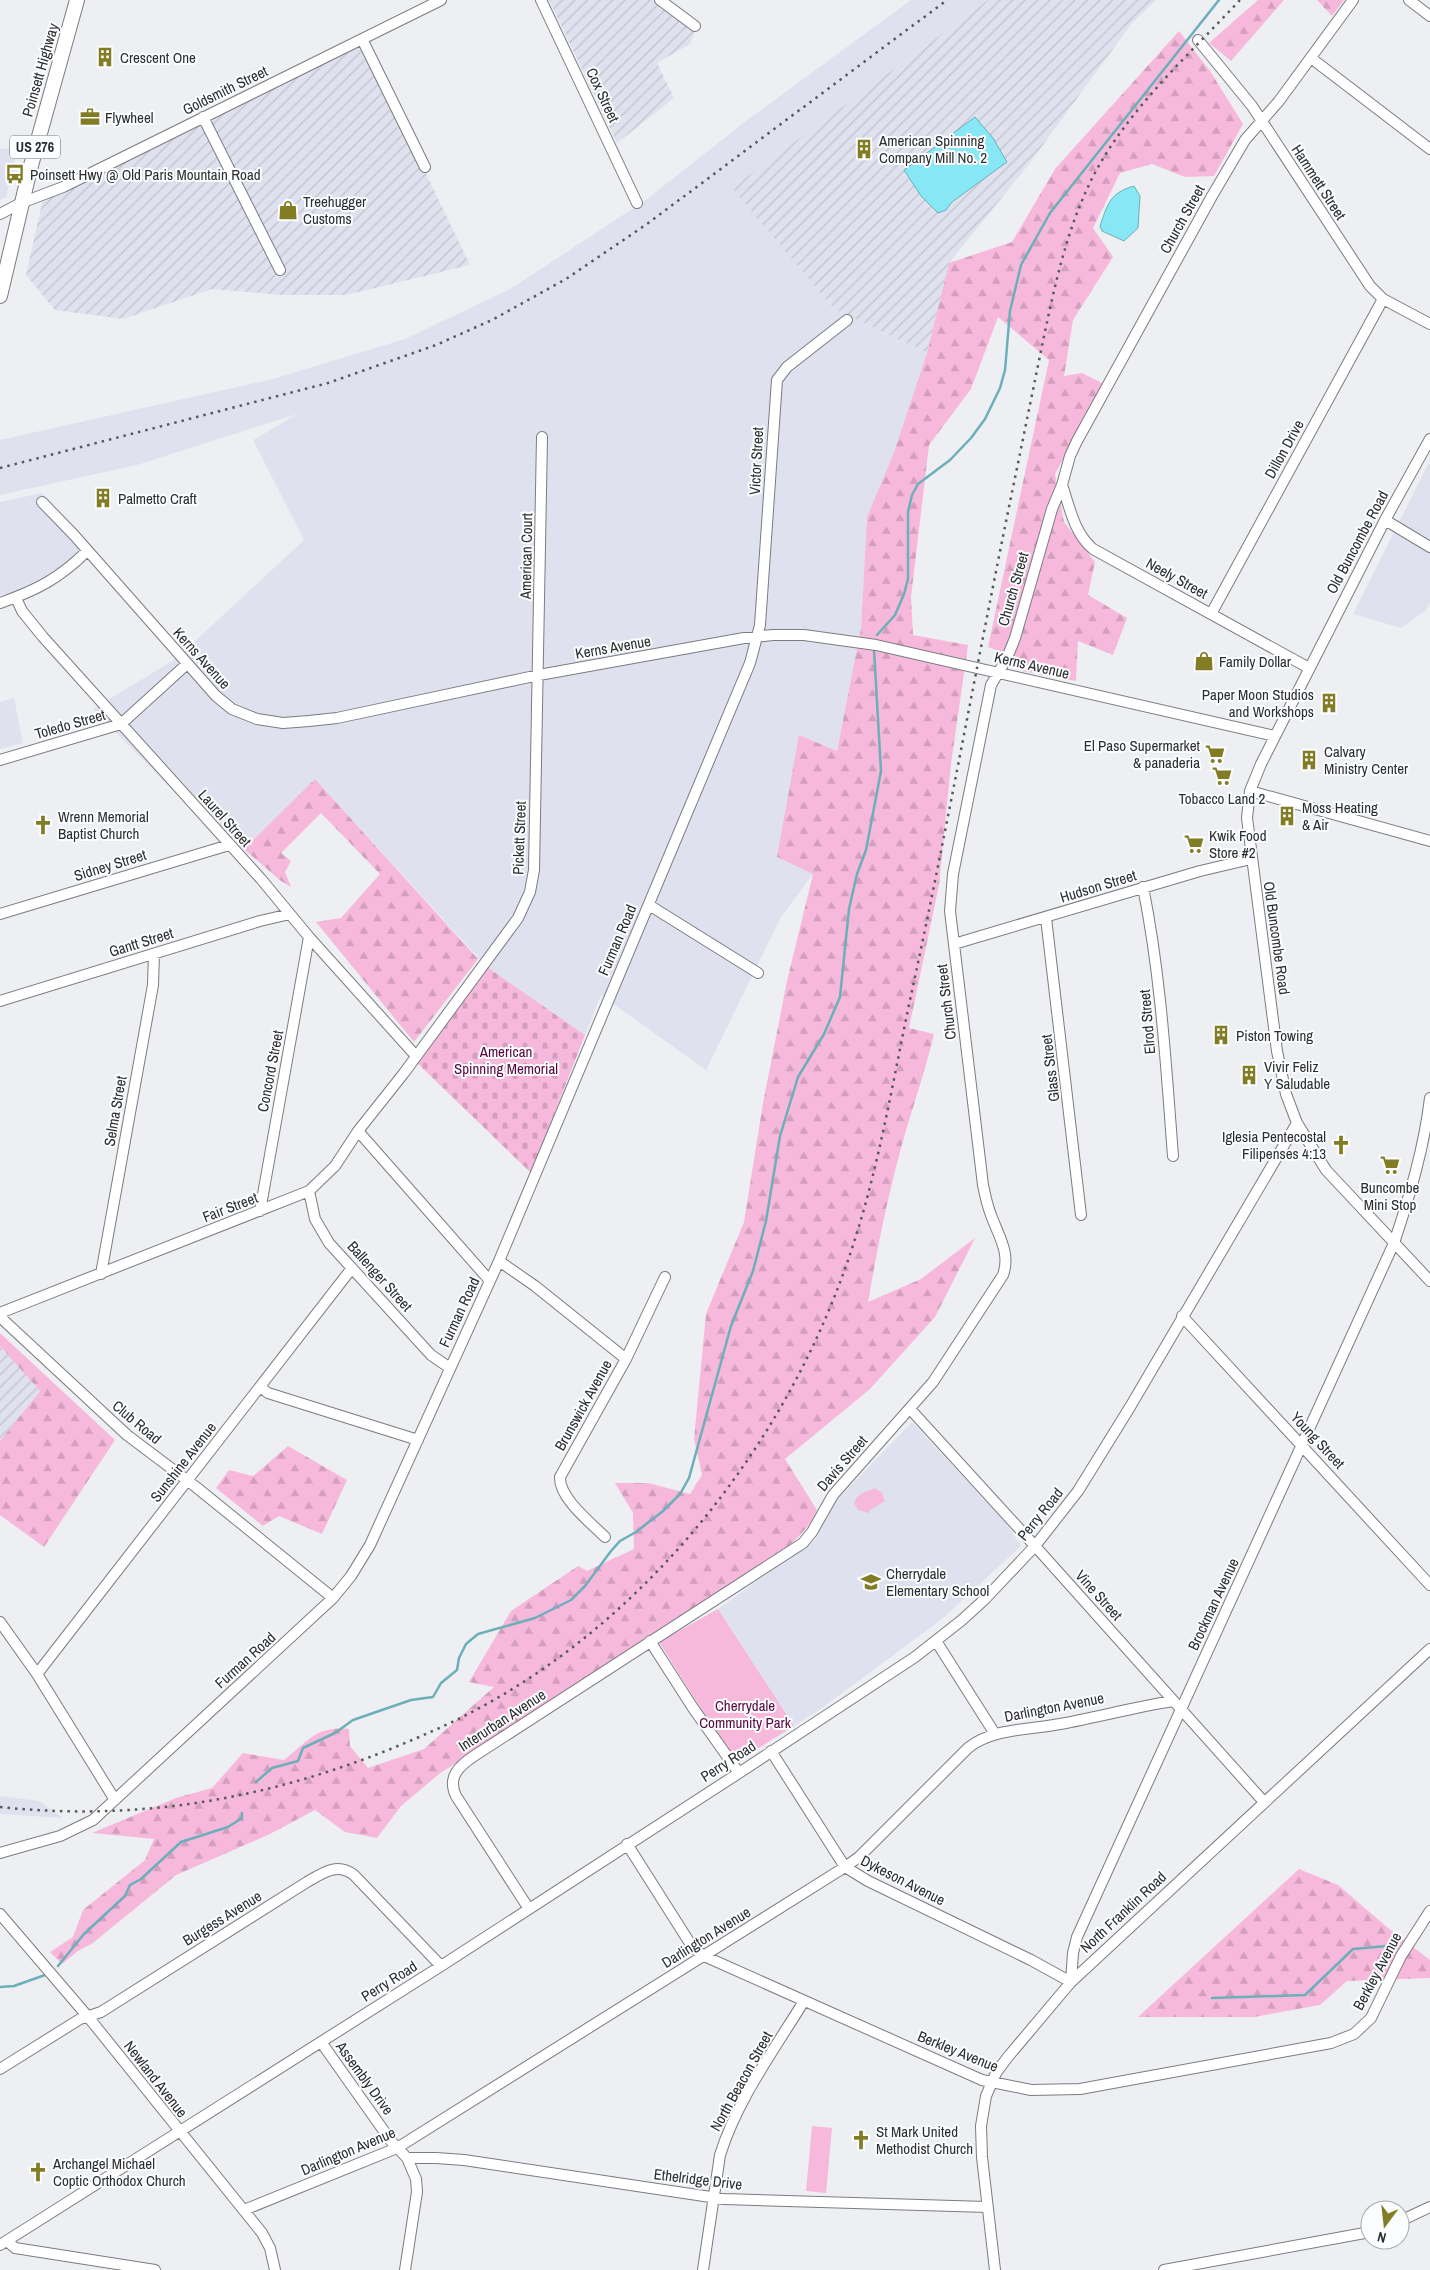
<svg xmlns="http://www.w3.org/2000/svg" width="1430" height="2270" font-family="'Archivo Narrow',sans-serif">
	<defs>
		<pattern id="industrial-furrows" width="10" height="10" patternUnits="userSpaceOnUse" patternTransform="scale(1.25)"><rect width="10" height="10" fill="#dfe2ee"/><path d="M-1 1l2-2M0 10L10 0M9 11l2-2" fill="none" stroke="#c0c2cc"/></pattern>
		<pattern id="forest-firs" width="22" height="20" patternUnits="userSpaceOnUse" patternTransform="scale(1.25)"><rect width="22" height="20" fill="#f6b9dc"/><path d="M5 1l3.5 6h-7zM16 11l3.5 6h-7z" fill="#d39fbd"/></pattern>
		<pattern id="cemetery-stones" width="16" height="16" patternUnits="userSpaceOnUse" patternTransform="scale(1.25)"><rect width="16" height="16" fill="#f6b9dc"/><path d="M2 7V4a2 2 0 0 1 4 0v3zM10 15v-3a2 2 0 0 1 4 0v3z" fill="#d39fbd"/></pattern>
	</defs>
	<rect width="100%" height="100%" fill="#eeeff3"/>
	<path fill="#dfe2ee" d="M 911,0 L 988,0 L 733,188 L 834,309 L 927,353 L 893,455 L 867,517 L 861,628 L 837,751 L 799,735 L 813,874 L 781,917 L 706,1070 L 601,995 L 585,1035 L 487,967 L 315,779 L 237,856 L 93,709 L 177,658 L 304,540 L 253,440 L 297,414 L 137,465 L 0,495 L 0,440 L 273,379 L 405,339 L 512,288 L 647,199 L 746,121 Z
		M 18,148 L 6,197 L 0,200 L 0,149 Z
		M 1430,460 L 1430,603 L 1425,611 L 1401,628 L 1353,614 Z
		M 42,493 L 88,555 L 11,593 L 0,595 L 0,502 Z
		M 14,698 L 23,743 L 0,749 L 0,702 Z
		M 912,1422 L 1006,1523 L 1021,1546 L 942,1619 L 822,1708 L 794,1726 L 718,1609 L 815,1540 L 835,1502 Z
		M 0,1796 L 39,1801 L 63,1818 L 0,1814 Z"/>
	<path fill="url(#industrial-furrows)" d="M 549,0 L 660,0 L 697,26 L 690,44 L 657,63 L 674,98 L 617,143 Z
		M 988,0 L 1156,0 L 1132,23 L 1029,164 L 949,263 L 927,353 L 834,309 L 732,188 Z
		M 363,43 L 470,265 L 346,295 L 282,295 L 212,289 L 123,319 L 55,310 L 26,275 L 43,199 Z
		M 0,1346 L 40,1391 L 0,1441 Z"/>
	<path fill="#f6b9dc" d="M 875,1488 L 882,1493 L 885,1501 L 870,1510 L 870,1513 L 858,1510 L 854,1503 C 857,1493 867,1492 875,1488 Z
		M 718,1609 L 794,1726 L 735,1763 L 659,1642 Z
		M 812,2126 L 832,2128 L 826,2193 L 806,2191 Z"/>
	<path fill="url(#forest-firs)" d="M 1258,0 L 1284,0 L 1231,61 L 1209,43 Z
		M 1317,0 L 1344,0 L 1332,16 Z
		M 1179,31 L 1210,71 L 1243,124 L 1214,176 L 1185,177 L 1152,164 L 1120,173 L 1093,228 L 1113,257 L 1073,320 L 1064,376 L 1082,373 L 1104,384 L 1055,474 L 1064,522 L 1095,562 L 1088,595 L 1127,618 L 1113,655 L 1078,641 L 1076,681 L 1022,671 L 1012,656 L 988,647 L 1049,360 L 998,317 L 971,389 L 929,445 L 911,597 L 913,635 L 968,645 L 951,764 L 939,885 L 909,1028 L 934,1034 C 926,1068 915,1100 905,1134 C 889,1189 878,1245 868,1302 L 921,1279 L 975,1238 L 935,1317 L 870,1389 L 785,1459 L 817,1510 C 805,1539 774,1556 749,1574 L 439,1774 L 401,1806 L 377,1838 L 345,1832 L 315,1810 L 268,1835 L 176,1875 L 93,1943 L 78,1951 L 62,1964 L 50,1952 L 73,1937 L 83,1910 L 145,1860 L 154,1839 L 92,1833 L 176,1798 L 212,1788 L 243,1753 L 284,1760 C 309,1741 315,1726 349,1729 L 350,1746 L 368,1768 L 424,1749 L 494,1687 L 469,1682 L 511,1611 L 578,1566 L 587,1571 L 634,1549 L 633,1513 L 615,1483 L 648,1483 L 690,1494 L 702,1475 L 694,1439 L 706,1314 L 744,1222 L 763,1103 L 787,981 L 813,874 L 777,857 L 799,735 L 837,751 L 861,628 L 867,517 L 893,455 L 927,353 L 949,263 L 1012,242 L 1055,169 Z
		M 315,779 L 478,959 L 414,1042 L 316,922 L 341,918 L 380,874 L 321,813 L 281,853 L 291,861 L 285,872 L 291,887 L 281,881 L 244,849 Z
		M 0,1333 L 115,1440 L 44,1547 L 0,1515 L 0,1441 L 40,1391 L 0,1346 Z
		M 288,1446 L 347,1480 L 322,1534 L 279,1516 L 263,1526 L 216,1488 L 229,1470 L 253,1476 Z
		M 1299,1869 L 1338,1885 L 1388,1928 L 1430,1960 L 1430,1978 L 1347,1981 L 1320,2005 L 1254,2017 L 1138,2017 Z"/>
	<path fill="url(#cemetery-stones)" d="M 487,967 L 585,1035 L 531,1173 L 416,1062 Z"/>
	<path fill="#88e7f5" stroke="#6cafb9" d="M 975,117 L 993,138 L 1007,162 L 952,202 L 946,210 L 938,213 L 921,196 L 904,170 Z
		M 1134,186 L 1140,196 L 1138,228 L 1124,241 L 1102,231 L 1100,226 C 1108,203 1110,193 1134,186 Z"/>
	<g fill="none" stroke-linecap="round" stroke-linejoin="round">
		<path stroke="#6cafb9" stroke-width="2.5" d="M 877,635 L 895,615 L 904,594 L 908,579 L 908,512 L 912,495 L 918,484 L 950,460 L 971,438 L 985,419 L 1000,388 L 1005,370 L 1010,311 L 1021,265 L 1050,213 L 1219,0
			M 256,1782 L 272,1768 L 298,1761 L 303,1748 L 335,1733 L 353,1720 L 411,1700 L 433,1697 L 441,1683 L 457,1670 L 459,1658 L 466,1644 L 478,1634 L 535,1618 L 571,1600 L 585,1586 L 611,1551 L 620,1541 L 636,1532 L 663,1511 L 680,1494 L 689,1478 L 731,1326 L 753,1271 L 766,1221 L 780,1136 L 798,1077 L 824,1034 L 840,997 L 849,909 L 857,874 L 866,850 L 881,771 L 874,650
			M 58,1966 L 84,1934 L 125,1896 L 130,1885 L 141,1879 L 181,1842 L 228,1827 L 242,1818 L 242,1813
			M 0,1987 L 14,1986 L 45,1975
			M 1212,1998 L 1305,1995 L 1353,1949 L 1398,1945"/>
		<defs>
			<path id="minor" d="M 541,0 L 637,203
				M 660,0 L 695,26
				M 1409,0 L 1430,16
				M 362,39 L 425,167
				M 1198,40 L 1252,106 L 1370,286 L 1383,299 L 1430,324
				M 1311,58 L 1430,149
				M 203,117 L 280,270
				M 0,214 L 21,203 L 63,187 L 441,0
				M 1430,439 L 1385,520 L 1261,764 L 1250,791 L 1247,818 L 1277,1051 L 1286,1094 L 1297,1123 L 1326,1170 L 1430,1281
				M 1062,485 C 1070,508 1074,533 1093,549 L 1309,668
				M 42,502 L 74,535 L 216,696 L 232,709 L 257,719 L 283,723 L 309,721 L 337,718 L 539,675 L 744,638 L 773,635 L 804,635 L 876,645 L 1275,736
				M 1385,520 L 1430,547
				M 16,598 L 22,611 L 43,637 L 261,879 L 309,937 L 416,1056
				M 0,603 C 37,590 60,578 87,551
				M 1211,614 L 1383,299
				M 0,760 L 121,724 L 187,664
				M 1250,791 L 1430,841
				M 1143,887 C 1161,976 1166,1066 1173,1156
				M 649,905 L 758,973
				M 0,914 L 229,845
				M 1046,918 L 1081,1215
				M 954,944 L 1200,871 L 1251,859
				M 0,1001 L 260,921 L 290,914
				M 358,1131 L 490,1281
				M 309,1191 L 315,1219 L 329,1243 L 431,1355 L 450,1368
				M 260,1211 L 309,937
				M 499,1261 L 535,1286 L 626,1359
				M 101,1274 L 153,985 L 154,954
				M 0,1313 L 309,1191 L 335,1166 L 358,1131 L 404,1073 L 518,918 L 530,892 L 534,870 L 542,437
				M 1182,1316 L 1430,1585
				M 0,1317 L 127,1435 L 196,1487 L 333,1598
				M 260,1387 L 268,1393 L 418,1440
				M 911,1410 L 1035,1546 L 1264,1802
				M 605,1537 C 591,1523 559,1498 560,1477 L 626,1359 L 665,1277
				M 0,1622 L 37,1674 L 115,1800
				M 650,1641 L 693,1708 L 739,1773
				M 936,1641 L 995,1734
				M 37,1674 L 352,1268
				M 771,1751 L 845,1867 L 868,1881 L 1031,1960 L 1071,1982 L 1073,1953 L 1077,1937 L 1394,1243 C 1410,1195 1424,1148 1430,1098
				M 627,1844 L 693,1948 L 704,1956 L 982,2080 L 1031,2090 L 1080,2089 L 1331,2043 L 1354,2034 L 1371,2018 L 1401,1956 L 1430,1911
				M 0,1853 L 60,1836 L 93,1820 L 333,1598 L 351,1576 L 370,1545 L 499,1261 L 750,663 L 760,625 L 777,380 L 787,367 L 847,320
				M 529,1909 L 456,1796 C 447,1777 459,1766 474,1756 L 803,1543 L 812,1532 L 833,1495 L 933,1382 L 1003,1275 C 1011,1253 998,1235 991,1215 C 987,1205 985,1195 983,1185 L 950,911 L 953,874 L 991,685 L 1007,658 L 1015,638 L 1052,509 L 1062,485 L 1070,456 L 1077,441 L 1212,196 L 1245,140 L 1279,101 L 1353,0
				M 0,1914 L 89,2018 L 262,2233 L 270,2248 L 275,2270
				M 321,2042 L 391,2141 L 407,2158 L 416,2179 L 417,2192 L 405,2270
				M 0,2069 L 80,2019 L 101,2012 L 307,1882 C 323,1873 337,1862 354,1875 L 441,1966
				M 407,2158 L 436,2158 L 464,2160 L 724,2199 L 987,2207
				M 244,2210 L 397,2148 L 845,1867 L 859,1857 L 968,1748 C 993,1728 1029,1730 1060,1724 C 1098,1717 1135,1707 1173,1701
				M 1400,2221 L 1430,2207
				M 7,2241 L 15,2248 L 155,2270
				M 0,2245 L 441,1966 L 739,1773 L 915,1657 L 962,1620 L 985,1599 L 1035,1546 L 1078,1491 L 1130,1407 L 1297,1123
				M 703,2270 L 720,2155 C 737,2100 774,2050 804,2001
				M 995,2270 L 982,2157 L 981,2126 L 986,2096 L 996,2073 L 1007,2058 L 1071,1982 L 1430,1649
				M 1164,2270 L 1370,2232"/>
			<path id="highway" d="M 0,296 L 30,169 L 77,0"/>
		</defs>
		<use href="#minor" stroke="#7b7c80" stroke-width="12"/>
		<use href="#highway" stroke="#7b7c80" stroke-width="16"/>
		<use href="#minor" stroke="#fff" stroke-width="10"/>
		<use href="#highway" stroke="#fff" stroke-width="14"/>
		<path stroke="#57585a" stroke-width="2.5" stroke-dasharray="2.5 5" stroke-linecap="butt" d="M 0,468 L 328,383 L 436,345 L 492,320 L 566,279 L 647,224 L 947,0
			M 0,1807 C 160,1824 306,1791 450,1723 C 643,1631 792,1440 855,1239 C 882,1155 896,1062 915,977 C 951,809 981,641 1016,473 C 1025,429 1034,385 1043,341 C 1054,289 1065,237 1087,189 C 1120,116 1187,57 1240,0"/>
	</g>
	<defs>
		<symbol id="building-bare" viewBox="-9 -9 18 18"><path d="M-4-6H4V6H1V3H-1V6H-4ZM-2.5-4.3h1.7v1.8h-1.7ZM.8-4.3h1.7v1.8H.8ZM-2.5-1h1.7V.8h-1.7ZM.8-1h1.7V.8H.8Z" fill="#827d24" stroke="#fcfdfe" stroke-width="2.5" paint-order="stroke"/></symbol>
		<symbol id="office-bare" viewBox="-9 -9 18 18"><path d="M-6-3h4V-5.5h4V-3h4V5H-6ZM-1-4.5V-3h2v-1.5ZM-6 0V1H6V0Z" fill="#827d24" stroke="#fcfdfe" stroke-width="2.5" paint-order="stroke"/></symbol>
		<symbol id="bus-bare" viewBox="-9 -9 18 18"><path d="M-5-6H5V4H4V6H2V4H-2V6H-4V4H-5ZM-3.5-4V0h7V-4ZM-3.5 1.2v1.5H-2V1.2ZM2 1.2v1.5H3.5V1.2Z" fill="#827d24" stroke="#fcfdfe" stroke-width="2.5" paint-order="stroke"/></symbol>
		<symbol id="shop-bare" viewBox="-9 -9 18 18"><path d="M-5-2.5h2.3a2.7 3.5 0 0 1 5.4 0H5L5.5 6h-11ZM-1.5-2.5h3a1.5 2.3 0 0 0-3 0Z" fill="#827d24" stroke="#fcfdfe" stroke-width="2.5" paint-order="stroke"/></symbol>
		<symbol id="supermarket-bare" viewBox="-9 -9 18 18"><path d="M-6-5.5h2.5l.6 2H6L4.5 2H-2.5L-4.4-4H-6ZM-1.5 3.2a1.3 1.3 0 1 0 .1 0ZM3 3.2a1.3 1.3 0 1 0 .1 0Z" fill="#827d24" stroke="#fcfdfe" stroke-width="2.5" paint-order="stroke"/></symbol>
		<symbol id="church-bare" viewBox="-9 -9 18 18"><path d="M-1.2-6h2.4v3.5h3.3v2.4h-3.3V6h-2.4V-.1h-3.3v-2.4h3.3Z" fill="#827d24" stroke="#fcfdfe" stroke-width="2.5" paint-order="stroke"/></symbol>
		<symbol id="school-bare" viewBox="-9 -9 18 18"><path d="M0-5L7-2L0 1L-7-2ZM-4 1L0 2.5L4 1V4Q0 6-4 4Z" fill="#827d24" stroke="#fcfdfe" stroke-width="2.5" paint-order="stroke"/></symbol>
	</defs>
	<g fill-rule="evenodd">
		<use href="#building-bare" x="91" y="43" width="28" height="28"/>
		<use href="#office-bare" x="76" y="103" width="28" height="28"/>
		<use href="#building-bare" x="850" y="135" width="28" height="28"/>
		<use href="#bus-bare" x="1" y="160" width="28" height="28"/>
		<use href="#shop-bare" x="274" y="196" width="28" height="28"/>
		<use href="#building-bare" x="89" y="484" width="28" height="28"/>
		<use href="#shop-bare" x="1190" y="647" width="28" height="28"/>
		<use href="#building-bare" x="1315" y="689" width="28" height="28"/>
		<use href="#supermarket-bare" x="1201" y="740" width="28" height="28"/>
		<use href="#building-bare" x="1295" y="746" width="28" height="28"/>
		<use href="#supermarket-bare" x="1208" y="762" width="28" height="28"/>
		<use href="#building-bare" x="1273" y="802" width="28" height="28"/>
		<use href="#church-bare" x="29" y="811" width="28" height="28"/>
		<use href="#supermarket-bare" x="1180" y="830" width="28" height="28"/>
		<use href="#building-bare" x="1207" y="1021" width="28" height="28"/>
		<use href="#building-bare" x="1235" y="1061" width="28" height="28"/>
		<use href="#church-bare" x="1327" y="1131" width="28" height="28"/>
		<use href="#supermarket-bare" x="1376" y="1151" width="28" height="28"/>
		<use href="#school-bare" x="857" y="1568" width="28" height="28"/>
		<use href="#church-bare" x="847" y="2126" width="28" height="28"/>
		<use href="#church-bare" x="24" y="2158" width="28" height="28"/>
	</g>
	<g text-anchor="middle" dominant-baseline="central" stroke-width="4" stroke-linejoin="round" paint-order="stroke">
		<rect fill="#fcfdfe" stroke="#6a6b6c" stroke-width="1" x="10" y="135.5" width="50" height="23" rx="4"/>
		<g font-size="14" font-weight="bold" fill="#2c2d2e">
			<text x="35" y="147">US 276</text>
		</g>
		<g font-size="15" fill="#2c2d2e" stroke="#fcfdfe" text-anchor="start">
			<text x="120" y="57">Crescent One</text>
			<text x="105" y="117">Flywheel</text>
			<text x="879" y="140">American Spinning<tspan x="879" dy="17">Company Mill No. 2</tspan></text>
			<text x="30" y="174">Poinsett Hwy @ Old Paris Mountain Road</text>
			<text x="303" y="201">Treehugger<tspan x="303" dy="17">Customs</tspan></text>
			<text x="118" y="498">Palmetto Craft</text>
			<text x="1219" y="661">Family Dollar</text>
			<text x="1314" y="694" text-anchor="end">Paper Moon Studios<tspan x="1314" dy="17">and Workshops</tspan></text>
			<text x="1200" y="745" text-anchor="end">El Paso Supermarket<tspan x="1200" dy="17">&amp; panaderia</tspan></text>
			<text x="1324" y="751">Calvary<tspan x="1324" dy="17">Ministry Center</tspan></text>
			<text x="1222" y="798" text-anchor="middle">Tobacco Land 2</text>
			<text x="1302" y="807">Moss Heating<tspan x="1302" dy="17">&amp; Air</tspan></text>
			<text x="58" y="816">Wrenn Memorial<tspan x="58" dy="17">Baptist Church</tspan></text>
			<text x="1209" y="835">Kwik Food<tspan x="1209" dy="17">Store #2</tspan></text>
			<text x="1236" y="1035">Piston Towing</text>
			<text x="1264" y="1066">Vivir Feliz<tspan x="1264" dy="17">Y Saludable</tspan></text>
			<text x="1326" y="1136" text-anchor="end">Iglesia Pentecostal<tspan x="1326" dy="17">Filipenses 4:13</tspan></text>
			<text x="1390" y="1187" text-anchor="middle">Buncombe<tspan x="1390" dy="17">Mini Stop</tspan></text>
			<text x="886" y="1573">Cherrydale<tspan x="886" dy="17">Elementary School</tspan></text>
			<text x="876" y="2131">St Mark United<tspan x="876" dy="17">Methodist Church</tspan></text>
			<text x="53" y="2163">Archangel Michael<tspan x="53" dy="17">Coptic Orthodox Church</tspan></text>
		</g>
		<g font-size="15" fill="#2c2d2e" stroke="#fcfdfe">
			<text transform="translate(40 70) rotate(-74)">Poinsett Highway</text>
			<text transform="translate(225 90) rotate(-26)">Goldsmith Street</text>
			<text transform="translate(603 95) rotate(65)">Cox Street</text>
			<text transform="translate(1319 182) rotate(57)">Hammett Street</text>
			<text transform="translate(1182 219) rotate(-61)">Church Street</text>
			<text transform="translate(1284 449) rotate(-61)">Dillon Drive</text>
			<text transform="translate(756 461) rotate(-87)">Victor Street</text>
			<text transform="translate(1357 542) rotate(-62)">Old Buncombe Road</text>
			<text transform="translate(526 556) rotate(-89)">American Court</text>
			<text transform="translate(1177 578) rotate(29)">Neely Street</text>
			<text transform="translate(1013 589) rotate(-74)">Church Street</text>
			<text transform="translate(613 647) rotate(-10)">Kerns Avenue</text>
			<text transform="translate(202 658) rotate(48)">Kerns Avenue</text>
			<text transform="translate(1032 665) rotate(13)">Kerns Avenue</text>
			<text transform="translate(70 724) rotate(-16)">Toledo Street</text>
			<text transform="translate(225 818) rotate(48)">Laurel Street</text>
			<text transform="translate(519 838) rotate(-88)">Pickett Street</text>
			<text transform="translate(110 865) rotate(-17)">Sidney Street</text>
			<text transform="translate(1098 886) rotate(-17)">Hudson Street</text>
			<text transform="translate(1277 938) rotate(82)">Old Buncombe Road</text>
			<text transform="translate(617 940) rotate(-67)">Furman Road</text>
			<text transform="translate(141 942) rotate(-17)">Gantt Street</text>
			<text transform="translate(946 1002) rotate(-97)">Church Street</text>
			<text transform="translate(1147 1022) rotate(-95)">Elrod Street</text>
			<text transform="translate(1050 1068) rotate(-97)">Glass Street</text>
			<text transform="translate(270 1071) rotate(-79)">Concord Street</text>
			<text transform="translate(115 1111) rotate(-80)">Selma Street</text>
			<text transform="translate(230 1207) rotate(-21)">Fair Street</text>
			<text transform="translate(380 1276) rotate(48)">Ballenger Street</text>
			<text transform="translate(459 1312) rotate(-65)">Furman Road</text>
			<text transform="translate(583 1405) rotate(-61)">Brunswick Avenue</text>
			<text transform="translate(137 1422) rotate(40)">Club Road</text>
			<text transform="translate(1318 1440) rotate(47)">Young Street</text>
			<text transform="translate(183 1462) rotate(-52)">Sunshine Avenue</text>
			<text transform="translate(842 1463) rotate(-49)">Davis Street</text>
			<text transform="translate(1040 1514) rotate(-51)">Perry Road</text>
			<text transform="translate(1099 1595) rotate(48)">Vine Street</text>
			<text transform="translate(1213 1604) rotate(-65)">Brockman Avenue</text>
			<text transform="translate(245 1660) rotate(-42)">Furman Road</text>
			<text transform="translate(1054 1707) rotate(-11)">Darlington Avenue</text>
			<text transform="translate(502 1720) rotate(-33)">Interurban Avenue</text>
			<text transform="translate(728 1761) rotate(-33)">Perry Road</text>
			<text transform="translate(903 1880) rotate(27)">Dykeson Avenue</text>
			<text transform="translate(1123 1912) rotate(-43)">North Franklin Road</text>
			<text transform="translate(222 1918) rotate(-32)">Burgess Avenue</text>
			<text transform="translate(706 1937) rotate(-32)">Darlington Avenue</text>
			<text transform="translate(1377 1971) rotate(-62)">Berkley Avenue</text>
			<text transform="translate(389 1981) rotate(-32)">Perry Road</text>
			<text transform="translate(958 2051) rotate(22)">Berkley Avenue</text>
			<text transform="translate(365 2078) rotate(54)">Assembly Drive</text>
			<text transform="translate(156 2079) rotate(52)">Newland Avenue</text>
			<text transform="translate(741 2081) rotate(-61)">North Beacon Street</text>
			<text transform="translate(348 2151) rotate(-23)">Darlington Avenue</text>
			<text transform="translate(698 2179) rotate(7)">Ethelridge Drive</text>
		</g>
		<g font-size="15" fill="#55073e" stroke="#fcfdfe">
			<text x="506" y="1051">American<tspan x="506" dy="17">Spinning Memorial</tspan></text>
			<text x="745" y="1705">Cherrydale<tspan x="745" dy="17">Community Park</tspan></text>
		</g>
	</g>
	<g transform="translate(1385 2225) rotate(195)"><circle r="24" fill="#fcfdfe" stroke="#a9aaab"/>
	<path d="M0-4L9 19L0 12L-9 19Z" fill="#827d24"/>
	<text y="-8" font-size="14" font-weight="bold" text-anchor="middle" fill="#2c2d2e">N</text>
	</g>
</svg>
